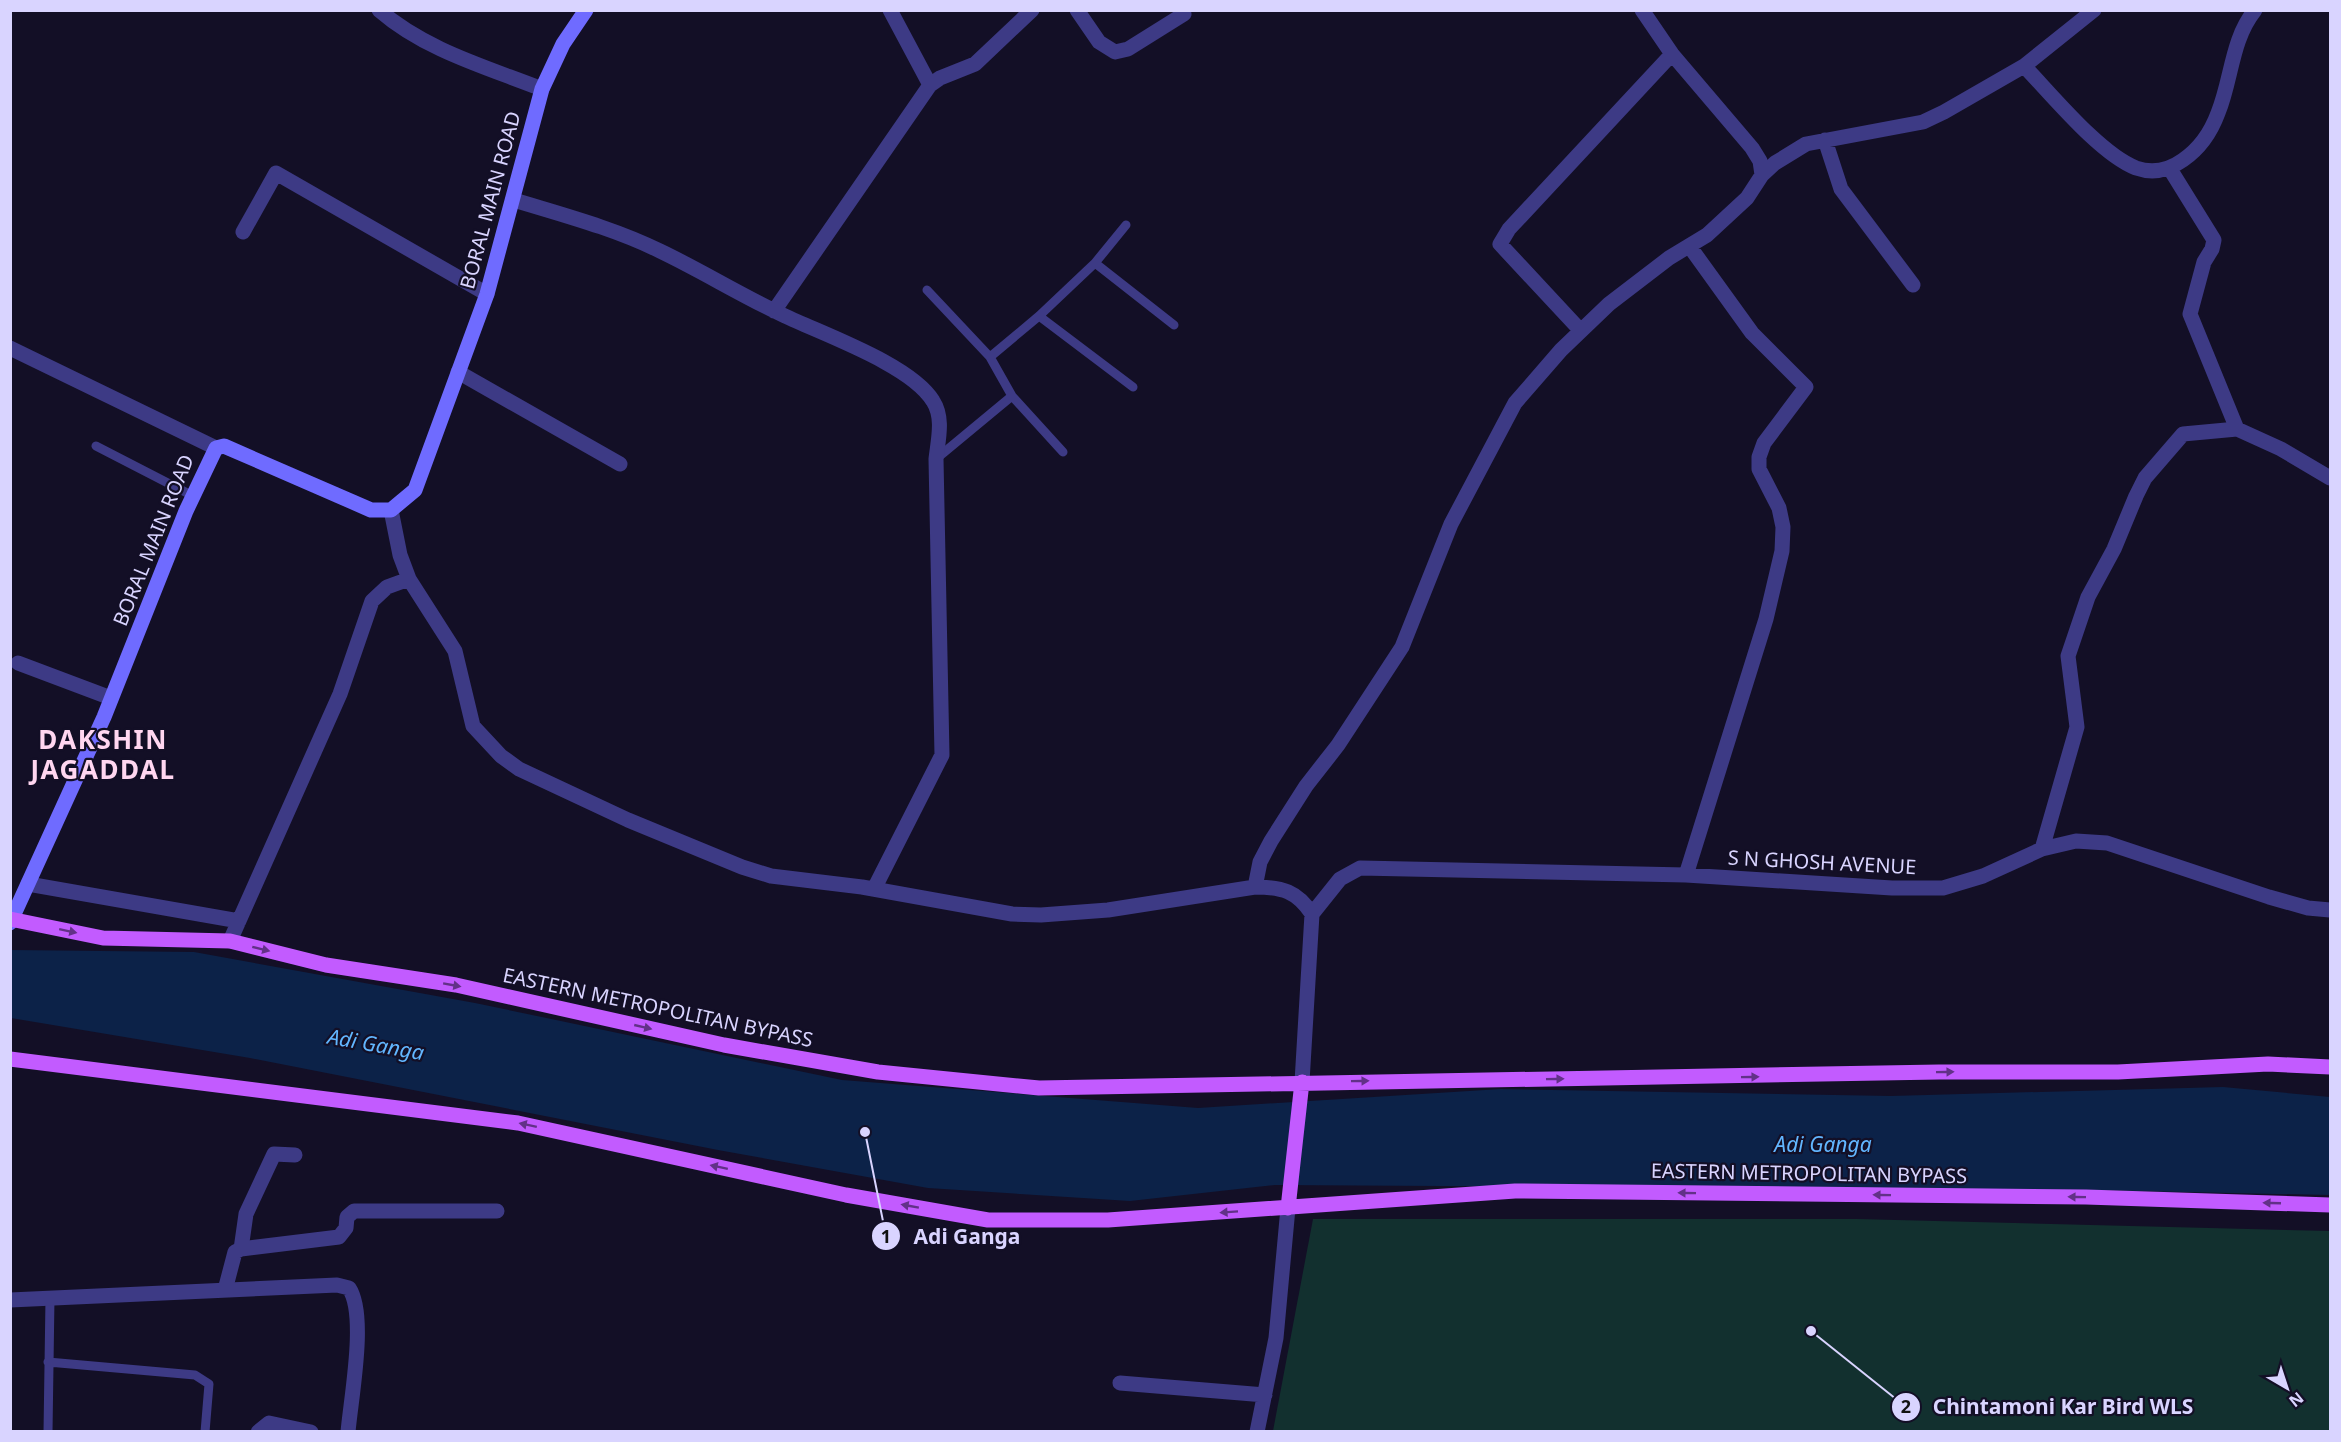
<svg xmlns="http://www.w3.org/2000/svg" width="2341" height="1442" font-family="'Noto Sans',sans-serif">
	<rect width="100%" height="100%" fill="#130f26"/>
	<path fill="#12302f" d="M 1313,1219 L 1857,1219 L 2330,1231 L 2330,1431 L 1273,1431 Z"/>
	<path fill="#0c2248" d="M 10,950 L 194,952 L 475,1003 L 842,1080 L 1198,1108 L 1501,1089 L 1891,1096 L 2223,1087 L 2330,1097 L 2330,1195 L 2090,1190 L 1275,1185 L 1130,1201 L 928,1188 L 718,1150 L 250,1058 L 11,1018 Z"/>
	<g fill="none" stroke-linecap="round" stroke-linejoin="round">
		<path stroke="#3d3a85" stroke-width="9" d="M 1095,263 L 1126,225
			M 927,290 L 990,357 L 1012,396 L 936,459
			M 1039,316 L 1133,387
			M 990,357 L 1039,316 L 1095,263 L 1174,325
			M 1012,396 L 1063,452
			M 96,446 L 193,496
			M 48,1362 L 195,1375 L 209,1384 L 205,1432
			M 48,1432 L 50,1298"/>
		<path stroke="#3d3a85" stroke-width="15" d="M 379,10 C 425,50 486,67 542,89
			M 890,10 L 930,85
			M 1077,10 L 1099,42 L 1115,52 L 1128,49 L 1184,14
			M 2024,66 C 2052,95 2100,154 2136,168 C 2153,174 2169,170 2183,160 C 2199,149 2211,132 2218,113 C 2232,79 2231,40 2255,10
			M 1825,140 L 1841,189 L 1913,285
			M 2170,169 L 2214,240 L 2212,249 L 2204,262 L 2190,314 L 2237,429
			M 1762,175 L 1775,163 L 1806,144 L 1923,122 L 1944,112 L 2024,66 L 2094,10
			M 514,200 C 563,215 613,228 660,251 C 702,271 742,296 785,316 C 825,335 911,365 933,401 C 944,418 938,440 936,459 L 942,755 L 874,889
			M 243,232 L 276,173 L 487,294
			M 774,311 L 930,85 L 940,78 L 975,64 L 1032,10
			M 1581,331 L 1500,244 L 1509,229 L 1672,54
			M 10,348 L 216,448
			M 458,372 L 620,464
			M 391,510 L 400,555 L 409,579 L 455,651 L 473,726 L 501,756 L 519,769 L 628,820 L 742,867 L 771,876 L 862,887 L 1012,914 L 1041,915 L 1108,910 L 1255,887 C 1282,887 1297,891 1312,914 L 1302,1082
			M 18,663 L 111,698
			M 2042,849 L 2077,727 L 2068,656 L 2088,597 L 2114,549 L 2136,496 L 2145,478 L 2183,434 L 2237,429 L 2281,449 L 2330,478
			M 1686,875 L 1766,619 L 1782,551 L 1783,527 L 1779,508 L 1759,469 L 1759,457 L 1764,443 L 1806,387 L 1752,333 L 1690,247
			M 28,884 L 239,921
			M 1255,887 L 1260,862 L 1271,841 L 1306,786 L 1338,745 L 1402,647 L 1451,524 L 1515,403 L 1561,350 L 1609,304 L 1669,258 L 1707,235 L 1747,198 L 1762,175 L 1760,161 L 1752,148 L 1672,54 L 1642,10
			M 1312,914 L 1340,879 L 1360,868 L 1686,875 L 1892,888 L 1943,888 L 1983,876 L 2042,849 L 2076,841 L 2107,843 L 2269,897 L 2308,908 L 2330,910
			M 230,941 L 340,694 L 372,601 L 387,587 L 409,579
			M 241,1249 L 246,1214 L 274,1154 L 295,1155
			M 225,1290 L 235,1252 L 241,1249 L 339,1237 L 346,1228 L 347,1217 L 354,1211 L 497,1211
			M 10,1300 L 337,1285 L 349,1288 C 367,1315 351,1397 348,1432
			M 1120,1383 L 1265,1395
			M 258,1432 L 269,1423 L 311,1432
			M 1257,1432 L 1276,1338 L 1288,1208"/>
		<path stroke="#6f6bff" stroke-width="15" d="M 10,923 L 104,717 L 186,511 L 216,448 L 224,446 L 371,510 L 391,510 L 415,490 L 487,294 L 542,89 L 563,44 L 586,10"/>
		<path stroke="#c25bff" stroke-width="15" d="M 10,919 L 103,938 L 230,941 L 326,965 L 456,985 L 724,1045 L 878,1072 L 1039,1088 L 1939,1072 L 2118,1072 L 2268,1064 L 2330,1067
			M 10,1059 L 518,1123 L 846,1195 L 988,1220 L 1108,1220 L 1515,1191 L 2086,1197 L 2330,1205
			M 1288,1208 L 1302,1082"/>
	</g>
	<defs><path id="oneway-solid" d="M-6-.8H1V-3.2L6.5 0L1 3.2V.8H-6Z" transform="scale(1.5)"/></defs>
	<g fill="#623188">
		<use href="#oneway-solid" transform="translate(68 931) rotate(12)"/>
		<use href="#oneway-solid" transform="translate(261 949) rotate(14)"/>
		<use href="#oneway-solid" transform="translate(452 985) rotate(10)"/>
		<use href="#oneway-solid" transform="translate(643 1027) rotate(13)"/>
		<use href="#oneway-solid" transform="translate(1945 1072) rotate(-1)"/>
		<use href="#oneway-solid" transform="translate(1750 1077) rotate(-1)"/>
		<use href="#oneway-solid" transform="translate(1555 1079) rotate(-1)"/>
		<use href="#oneway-solid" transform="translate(1360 1081) rotate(-1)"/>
		<use href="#oneway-solid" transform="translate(528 1125) rotate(-168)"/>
		<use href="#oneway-solid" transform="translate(719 1167) rotate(-168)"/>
		<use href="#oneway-solid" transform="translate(1687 1193) rotate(-179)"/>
		<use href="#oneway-solid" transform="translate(1882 1195) rotate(-179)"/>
		<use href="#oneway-solid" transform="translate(2077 1197) rotate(-179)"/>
		<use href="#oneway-solid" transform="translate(2272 1203) rotate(-178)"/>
		<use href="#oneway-solid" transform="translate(910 1206) rotate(-170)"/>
		<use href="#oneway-solid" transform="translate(1229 1212) rotate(176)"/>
	</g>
	<g text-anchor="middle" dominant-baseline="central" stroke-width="4.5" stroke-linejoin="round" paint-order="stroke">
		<g font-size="20" fill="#d9d4ff" stroke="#130f26">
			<text transform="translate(490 200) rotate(-75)">BORAL MAIN ROAD</text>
			<text transform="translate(153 540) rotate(-68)">BORAL MAIN ROAD</text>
			<text transform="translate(1822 862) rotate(3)">S N GHOSH AVENUE</text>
			<text transform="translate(658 1007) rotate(12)">EASTERN METROPOLITAN BYPASS</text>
			<text transform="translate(1809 1173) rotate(1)">EASTERN METROPOLITAN BYPASS</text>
		</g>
		<g font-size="21" font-style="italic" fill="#62b6ff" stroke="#130f26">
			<text transform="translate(376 1044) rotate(10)">Adi Ganga</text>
			<text x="1823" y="1144">Adi Ganga</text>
		</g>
		<g font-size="26" font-weight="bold" letter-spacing="1.5" fill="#ffd6f0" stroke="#130f26">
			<text x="103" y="739">DAKSHIN<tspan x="103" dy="30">JAGADDAL</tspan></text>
		</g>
	</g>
	<path fill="none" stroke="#d9d4ff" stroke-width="2" d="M865 1132L886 1236M1811 1331L1906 1407"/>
	<g fill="#d9d4ff" stroke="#130f26" stroke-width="2">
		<circle cx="865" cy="1132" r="6"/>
		<circle cx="1811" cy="1331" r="6"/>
		<circle cx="886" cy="1236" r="15"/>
		<circle cx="1906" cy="1407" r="15"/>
	</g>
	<g font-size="18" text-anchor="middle" font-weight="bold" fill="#111">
		<text x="886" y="1243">1</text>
		<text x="1906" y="1413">2</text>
	</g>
	<g font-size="21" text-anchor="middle" font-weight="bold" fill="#d9d4ff" stroke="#130f26" stroke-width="4.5" stroke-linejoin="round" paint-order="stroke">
		<text x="967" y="1244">Adi Ganga</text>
		<text x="2063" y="1414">Chintamoni Kar Bird WLS</text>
	</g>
	<rect width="2341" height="1442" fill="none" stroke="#d9d4ff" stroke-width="24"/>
	<g transform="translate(2287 1388) rotate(141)" stroke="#130f26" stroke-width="4.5" paint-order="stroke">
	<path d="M0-4.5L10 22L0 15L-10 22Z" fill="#d9d4ff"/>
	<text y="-9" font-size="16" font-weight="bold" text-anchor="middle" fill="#d9d4ff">N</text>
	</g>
</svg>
